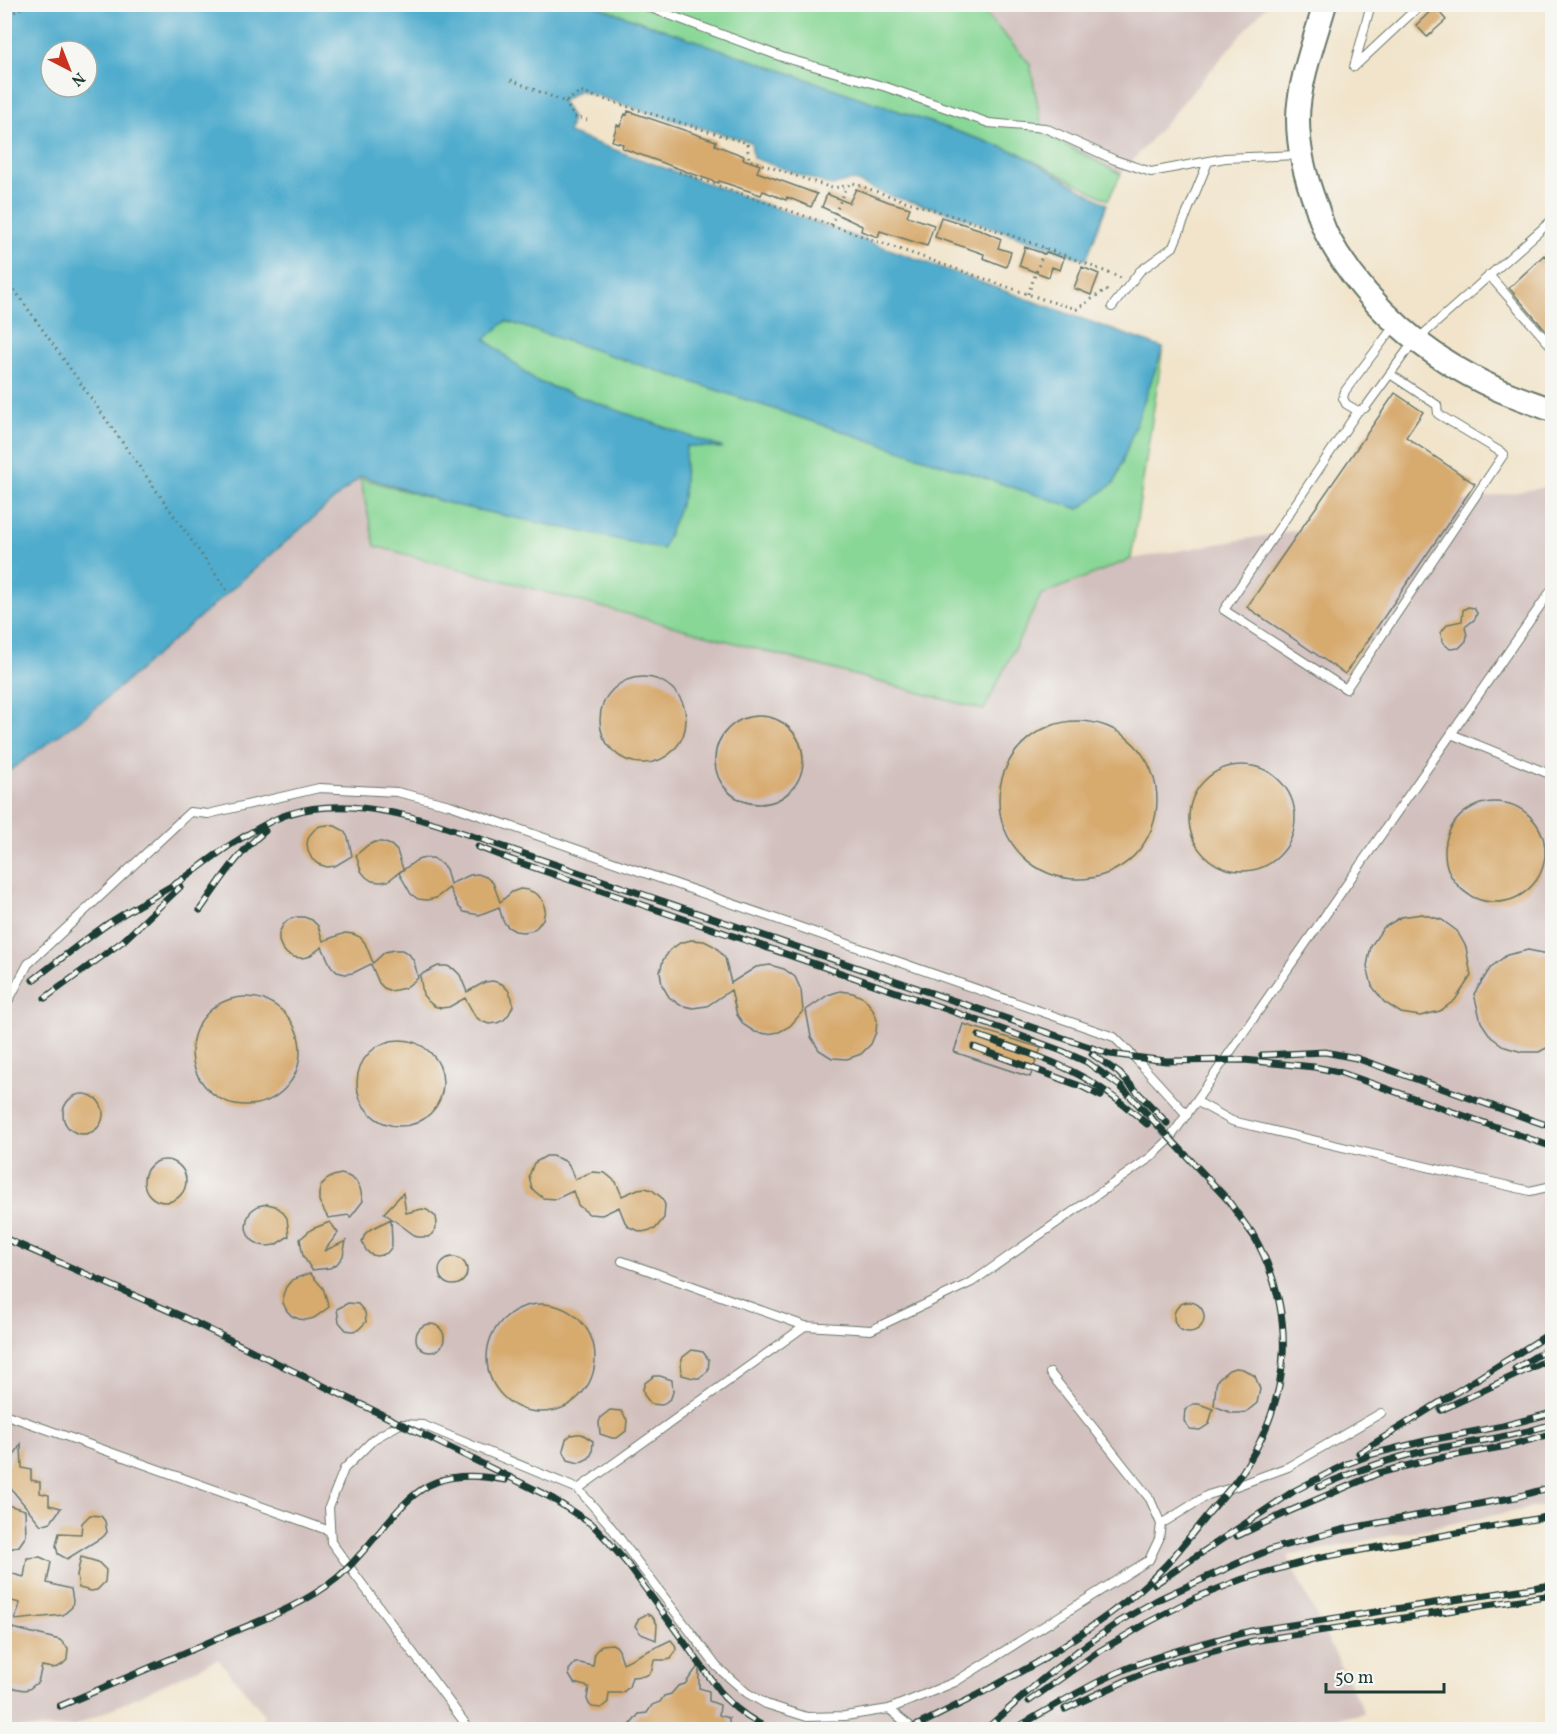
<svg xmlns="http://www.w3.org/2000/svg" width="1557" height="1734" font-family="Vollkorn,serif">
	<rect width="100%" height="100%" fill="#f6f6f2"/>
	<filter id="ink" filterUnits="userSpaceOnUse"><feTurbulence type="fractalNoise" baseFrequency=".0167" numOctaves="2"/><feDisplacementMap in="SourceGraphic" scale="12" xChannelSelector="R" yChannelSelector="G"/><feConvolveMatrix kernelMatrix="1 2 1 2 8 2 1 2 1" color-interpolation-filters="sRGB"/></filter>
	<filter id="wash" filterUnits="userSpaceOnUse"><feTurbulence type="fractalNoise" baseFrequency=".008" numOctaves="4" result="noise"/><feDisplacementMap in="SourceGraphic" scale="24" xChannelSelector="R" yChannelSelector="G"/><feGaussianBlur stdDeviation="1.35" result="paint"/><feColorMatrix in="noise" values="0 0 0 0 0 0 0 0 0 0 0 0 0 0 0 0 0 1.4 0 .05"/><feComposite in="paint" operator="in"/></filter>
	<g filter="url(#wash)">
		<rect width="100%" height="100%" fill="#f1e4cb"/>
		<path fill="#d1c0bd" d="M 978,5 L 1267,5 L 1121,174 L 1043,133 L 1030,64 Z
			M 361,476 L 360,479 L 375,546 L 984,710 L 1041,595 L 1131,559 L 1552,486 L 1552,1504 L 1287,1556 L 1364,1713 L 1288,1729 L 259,1729 L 264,1714 L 218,1659 L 73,1727 L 5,1729 L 4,774 L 91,712 Z"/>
		<path fill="#88d796" stroke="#548a65" stroke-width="1.5" d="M 593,5 L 978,5 L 1030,64 L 1043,133 L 1121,174 L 1108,200 L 1019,153 Z
			M 506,321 L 1079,509 L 1115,482 L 1163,348 L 1131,559 L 1041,595 L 984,710 L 375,546 L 360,478 L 454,505 L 683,497 L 686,445 L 720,448 L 536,381 L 484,339 Z"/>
		<path fill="#4faccd" stroke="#377480" stroke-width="1.5" fill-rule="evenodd" d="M 5,4 L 593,5 L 1019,153 L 1107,204 L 1086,260 L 954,214 L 891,196 L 852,180 L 832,186 L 753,158 L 751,142 L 656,115 L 579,90 L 562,101 L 572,118 L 568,133 L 1163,348 L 1115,482 L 1079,509 L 506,321 L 485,339 L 536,381 L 723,448 L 686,446 L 683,497 L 663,549 L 454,505 L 361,476 L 91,712 L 5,774 ZM 51,51 L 87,51 L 87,87 L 51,87 Z"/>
		<g id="blocks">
			<path fill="#d7aa6e" d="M 1435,7 L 1446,20 L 1427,37 L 1416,25 Z
				M 628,111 L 716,141 L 715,145 L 744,156 L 743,159 L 760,165 L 757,172 L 817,194 L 811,207 L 787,197 L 786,200 L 763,191 L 761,195 L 719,181 L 718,183 L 622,148 L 623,144 L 612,141 L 617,125 L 620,126 L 625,114 L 627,115 Z
				M 856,189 L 889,202 L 910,208 L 907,216 L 934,225 L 927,246 L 880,231 L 878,237 L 861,231 L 862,226 L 822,207 L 827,194 L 849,203 Z
				M 941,217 L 979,229 L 1001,239 L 998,248 L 1011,252 L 1006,267 L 983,258 L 984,254 L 935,237 Z
				M 1025,247 L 1045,254 L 1046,252 L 1064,258 L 1060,270 L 1052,267 L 1049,277 L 1019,266 Z
				M 1544,255 L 1552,264 L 1552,338 L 1509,288 Z
				M 1082,267 L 1099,274 L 1091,295 L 1074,288 Z
				M 1395,393 L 1423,412 L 1406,437 L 1475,484 L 1345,674 L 1247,607 Z
				M 1468,607 L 1474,608 L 1477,613 L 1475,619 L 1465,627 L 1467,636 L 1466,641 L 1459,648 L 1450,649 L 1442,642 L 1441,632 L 1448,624 L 1462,621 L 1463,610 Z
				M600 720a43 43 0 1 1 86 0a43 43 0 1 1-86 0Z
				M715 760a44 44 0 1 1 88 0a44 44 0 1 1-88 0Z
				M999 800a79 79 0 1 1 158 0a79 79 0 1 1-158 0Z
				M1189 818a53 53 0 1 1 106 0a53 53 0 1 1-106 0Z
				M1445 852a50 50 0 1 1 100 0a50 50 0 1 1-100 0Z
				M 328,825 L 335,826 L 343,830 L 348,837 L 352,856 L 335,866 L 327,867 L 318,864 L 312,859 L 308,851 L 307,843 L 309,836 L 314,830 L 320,826 Z
				M 375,842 L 382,842 L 391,845 L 397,851 L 403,869 L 388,881 L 380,882 L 372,881 L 366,877 L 361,871 L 356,855 L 368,845 Z
				M 425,858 L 433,858 L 440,863 L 446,869 L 450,884 L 470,875 L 478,874 L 486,877 L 493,883 L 500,902 L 512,892 L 520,889 L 528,890 L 537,894 L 543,901 L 545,910 L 543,919 L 537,927 L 531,931 L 523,932 L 515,931 L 508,927 L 503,921 L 499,907 L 479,915 L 464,912 L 459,907 L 449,888 L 436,898 L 427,900 L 418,899 L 411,894 L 399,873 L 417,860 Z
				M 1422,914 L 1442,920 L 1457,931 L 1466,947 L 1471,976 L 1455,1000 L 1440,1011 L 1420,1016 L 1401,1013 L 1384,1002 L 1372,986 L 1367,966 L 1371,946 L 1383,928 L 1401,917 Z
				M 296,917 L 304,917 L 312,920 L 318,926 L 323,941 L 345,933 L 353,934 L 360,937 L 365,943 L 373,963 L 385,952 L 394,950 L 402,950 L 409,954 L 414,961 L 418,978 L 405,988 L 391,991 L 384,988 L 379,983 L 371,964 L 353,973 L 345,974 L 337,972 L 331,966 L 322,947 L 308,957 L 301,958 L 294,957 L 287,954 L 282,948 L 279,941 L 279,933 L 283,925 L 288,920 Z
				M 691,940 L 704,941 L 716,947 L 725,958 L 731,983 L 756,967 L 770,965 L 784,969 L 795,977 L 801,990 L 803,1011 L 790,1026 L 779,1032 L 767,1034 L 755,1032 L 744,1025 L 737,1015 L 731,990 L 707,1006 L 693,1008 L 680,1005 L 669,997 L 662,985 L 660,972 L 663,960 L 670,950 L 680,943 Z
				M 1528,950 L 1548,954 L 1552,958 L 1552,1045 L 1539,1052 L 1522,1052 L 1505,1047 L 1491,1037 L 1481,1022 L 1474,994 L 1491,967 L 1507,955 Z
				M 438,966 L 447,966 L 454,969 L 460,975 L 467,992 L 485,982 L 493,981 L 502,984 L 508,990 L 512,998 L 513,1006 L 509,1014 L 504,1020 L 497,1023 L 489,1024 L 481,1021 L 475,1016 L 465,998 L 449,1007 L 441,1008 L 434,1006 L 428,1001 L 423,995 L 420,975 Z
				M 840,991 L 853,993 L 864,998 L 872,1008 L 877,1020 L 876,1032 L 871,1044 L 861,1054 L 847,1059 L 832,1058 L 819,1050 L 811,1037 L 806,1010 L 828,995 Z
				M192 1051a54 54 0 1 1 108 0a54 54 0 1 1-108 0Z
				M 963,1024 L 1041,1048 L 1030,1077 L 954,1052 Z
				M357 1083a43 43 0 1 1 86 0a43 43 0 1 1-86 0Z
				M63 1114a20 20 0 1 1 40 0a20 20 0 1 1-40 0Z
				M 546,1156 L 552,1156 L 565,1161 L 569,1166 L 575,1179 L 592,1172 L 605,1173 L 616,1182 L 622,1196 L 638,1189 L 645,1188 L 652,1190 L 662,1198 L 665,1205 L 664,1218 L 655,1229 L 642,1232 L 629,1227 L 625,1222 L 619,1207 L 602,1215 L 589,1214 L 578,1205 L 573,1191 L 556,1199 L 543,1198 L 532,1189 L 529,1176 L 534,1163 Z
				M144 1181a21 21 0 1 1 42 0a21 21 0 1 1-42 0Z
				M 341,1174 L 348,1176 L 356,1181 L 360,1188 L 363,1201 L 350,1218 L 349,1215 L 328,1218 L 319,1201 L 319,1193 L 321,1186 L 326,1180 L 333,1176 Z
				M 403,1193 L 406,1213 L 422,1209 L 427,1210 L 436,1217 L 437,1223 L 433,1234 L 428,1237 L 417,1237 L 384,1213 Z
				M 267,1204 L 275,1206 L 282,1211 L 287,1218 L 289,1236 L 275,1245 L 267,1246 L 260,1245 L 253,1241 L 248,1235 L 246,1228 L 247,1219 L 251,1211 L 258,1206 Z
				M 391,1219 L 392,1243 L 391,1248 L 387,1253 L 382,1255 L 376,1256 L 370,1254 L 366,1250 L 362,1242 L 365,1234 L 369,1230 Z
				M 330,1222 L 338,1233 L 324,1251 L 346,1241 L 343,1256 L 337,1264 L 330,1268 L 312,1270 L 303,1256 L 300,1239 L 312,1229 Z
				M439 1271a14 14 0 1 1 28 0a14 14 0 1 1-28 0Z
				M 310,1273 L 323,1288 L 329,1307 L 314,1318 L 306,1320 L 299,1319 L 292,1316 L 287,1311 L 283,1303 L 283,1295 L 286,1287 L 292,1280 Z
				M1174 1317a15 15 0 1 1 30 0a15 15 0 1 1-30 0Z
				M 348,1303 L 358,1304 L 365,1312 L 366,1322 L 358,1330 L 352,1331 L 346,1330 L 339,1322 L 337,1309 Z
				M487 1358a54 54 0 1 1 108 0a54 54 0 1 1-108 0Z
				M416 1338a14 14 0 1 1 28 0a14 14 0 1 1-28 0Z
				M 692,1350 L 703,1352 L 709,1360 L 708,1371 L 699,1378 L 693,1378 L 682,1375 L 681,1362 L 683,1357 Z
				M 1236,1368 L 1243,1369 L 1255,1376 L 1260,1389 L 1257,1403 L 1246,1412 L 1239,1413 L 1232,1413 L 1214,1406 L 1216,1385 L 1218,1379 L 1229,1370 Z
				M 654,1376 L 660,1376 L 672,1380 L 673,1392 L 671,1398 L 662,1405 L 651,1404 L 644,1395 L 643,1389 L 645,1383 Z
				M 1193,1404 L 1199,1404 L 1213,1409 L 1209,1424 L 1200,1430 L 1190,1429 L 1184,1421 L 1185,1410 Z
				M 610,1410 L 621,1411 L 627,1420 L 626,1431 L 617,1438 L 612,1438 L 600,1434 L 599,1422 L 601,1417 Z
				M 577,1434 L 582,1434 L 593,1441 L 592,1453 L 589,1458 L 579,1463 L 568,1460 L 563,1450 L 566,1439 L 571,1435 Z
				M 21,1444 L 22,1468 L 31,1470 L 31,1480 L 40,1482 L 40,1493 L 49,1495 L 49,1505 L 61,1508 L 51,1522 L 41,1525 L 8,1485 L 8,1477 L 4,1476 L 4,1471 Z
				M 4,1504 L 25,1510 L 26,1536 L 19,1546 L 4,1551 Z
				M 90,1515 L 101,1516 L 105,1521 L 107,1532 L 104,1536 L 67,1559 L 58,1554 L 56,1546 L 59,1533 L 81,1534 L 82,1523 Z
				M 40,1557 L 51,1562 L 47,1583 L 71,1589 L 73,1601 L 72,1607 L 63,1615 L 15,1620 L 20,1603 L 4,1599 L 4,1575 L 13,1574 L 24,1577 L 27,1558 Z
				M 81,1557 L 98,1562 L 106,1570 L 105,1582 L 97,1590 L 91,1591 L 79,1588 L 77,1575 Z
				M 647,1614 L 652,1616 L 657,1624 L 656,1640 L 641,1634 L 635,1626 L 639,1618 Z
				M 13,1628 L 60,1640 L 68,1648 L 67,1660 L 63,1664 L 58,1667 L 52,1668 L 42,1666 L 38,1682 L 29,1689 L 24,1690 L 4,1686 L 4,1629 L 12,1631 Z
				M 671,1640 L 675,1645 L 676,1650 L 671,1659 L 666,1660 L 654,1660 L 652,1670 L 649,1674 L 645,1676 L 632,1677 L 629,1687 L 622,1693 L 609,1693 L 608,1702 L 601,1708 L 592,1707 L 589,1704 L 587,1699 L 589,1687 L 574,1683 L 569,1675 L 569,1670 L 575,1663 L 580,1663 L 593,1666 L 595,1652 L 602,1645 L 612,1644 L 616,1646 L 619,1650 L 623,1663 Z
				M 699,1665 L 699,1688 L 709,1691 L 709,1701 L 720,1705 L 719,1715 L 729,1718 L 729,1730 L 626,1730 L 639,1714 L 647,1713 L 652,1705 L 660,1702 L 664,1696 L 671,1694 L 678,1686 L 685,1684 Z"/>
		</g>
	</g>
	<g filter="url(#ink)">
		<use href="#blocks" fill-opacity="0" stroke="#687769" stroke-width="1.5"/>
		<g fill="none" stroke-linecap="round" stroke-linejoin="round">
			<defs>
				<path id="lane" d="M 640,4 L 782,57 L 886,87 L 989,123 L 1045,128 L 1115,160 L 1151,172 L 1225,158 L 1298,155
					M 1354,67 L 1417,8 L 1414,4
					M 1354,67 L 1371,4
					M 1489,275 L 1552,347
					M 1112,307 L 1140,271 L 1173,247 L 1208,162
					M 1395,325 L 1345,391 L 1343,398 L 1346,404 L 1358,411 L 1365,408 L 1414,341
					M 1419,338 L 1552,220
					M 1358,411 L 1224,610 L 1346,689 L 1504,454 L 1438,414 L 1437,405 L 1390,374
					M 1451,734 L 1552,775
					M 4,1009 L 28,964 L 190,812 L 208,814 L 319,788 L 397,792 L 450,805 L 1114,1037 L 1135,1058 L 1187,1115
					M 1196,1101 L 1232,1121 L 1530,1191 L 1552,1186
					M 622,1261 L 805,1326
					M 4,1414 L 330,1531
					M 578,1489 L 805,1326 L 871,1330 L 972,1282 L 1151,1157 L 1168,1141 L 1196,1101 L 1552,589
					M 1161,1524 L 1208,1495 L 1228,1489 L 1288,1467 L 1381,1413
					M 889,1709 L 915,1730
					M 470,1730 L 331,1542 L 329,1507 L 344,1469 L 374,1439 L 400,1424 L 423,1425 L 578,1489 L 608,1523 L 717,1667 L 747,1693 L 766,1704 L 807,1717 L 845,1716 L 889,1709 L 955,1682 L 1149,1560 L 1159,1539 L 1161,1524 L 1150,1499 L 1050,1373"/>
				<path id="secondary" d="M 1325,4 C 1315,39 1298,84 1298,119 C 1298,150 1306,180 1317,208 C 1320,218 1323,228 1328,237 C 1366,306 1426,357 1497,389 C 1515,397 1534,403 1552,410"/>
			</defs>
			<use href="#lane" stroke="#687769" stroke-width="10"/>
			<use href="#secondary" stroke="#687769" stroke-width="26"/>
			<path stroke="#687769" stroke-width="3" stroke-dasharray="1.5 4.5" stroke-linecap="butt" d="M 4,18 L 28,4
				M 511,80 L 565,102 L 580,92 L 747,143 L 749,160 L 832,188 L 846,186 L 853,183 C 890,197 928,208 966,220 C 1018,237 1070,257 1121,278
				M 565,102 L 574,117 L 587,120
				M 679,172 L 1045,300 L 1077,309 L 1105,290 L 1110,292
				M 831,225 L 846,186
				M 4,275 L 228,592
				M 1028,294 L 1045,248"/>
			<use href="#lane" stroke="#fff" stroke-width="8"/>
			<use href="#secondary" stroke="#fff" stroke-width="22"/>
			<defs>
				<path id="rail" d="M 478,847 L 512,860 L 946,1009 L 1062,1051 L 1087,1062 L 1120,1086 L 1136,1102 L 1227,1199 L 1255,1238
					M 200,910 C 220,882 238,852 265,831
					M 33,980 C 58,961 83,941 109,923 C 132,908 157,895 180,881 C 200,868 219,851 240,839 C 255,830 272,819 289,814 C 337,799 389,810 437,824 L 1110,1054 L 1166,1061 L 1244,1060 L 1314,1067 L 1339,1072 L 1550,1146
					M 45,998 L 123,941 L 180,887
					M 979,1036 C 1013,1048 1048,1058 1079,1075 C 1104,1088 1126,1106 1147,1124
					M 974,1047 L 1083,1087 L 1101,1096
					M 1092,1054 L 1119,1073 L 1167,1123
					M 1262,1055 L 1325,1052 L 1356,1058 L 1552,1127
					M 4,1238 L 181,1316 L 550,1497 L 593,1525 L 608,1541 L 629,1566 L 724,1697 C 738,1711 754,1723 773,1730
					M 1515,1369 L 1552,1346
					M 1441,1410 L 1552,1358
					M 1359,1453 L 1552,1332
					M 1319,1487 C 1355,1471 1391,1458 1429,1450 C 1470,1442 1513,1437 1552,1424
					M 1237,1536 L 1290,1511 L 1379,1473 L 1429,1460 L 1507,1446 L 1552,1434
					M 1155,1584 L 1294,1491 L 1344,1465 L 1373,1454 L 1425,1441 L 1503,1426 L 1552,1413
					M 1038,1662 C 1081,1634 1129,1604 1165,1566 C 1180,1550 1194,1531 1208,1514 C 1221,1499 1235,1484 1245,1468 C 1293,1392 1297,1309 1251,1231
					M 1029,1701 L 1098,1652 L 1147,1623 L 1195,1598 L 1243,1579 L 1317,1558 L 1552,1516
					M 60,1706 C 114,1683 169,1660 223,1636 C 262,1620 304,1605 337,1578 C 347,1570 356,1559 365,1549 C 411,1495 427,1465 505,1480
					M 1065,1709 L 1136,1676 L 1175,1661 L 1253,1641 L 1552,1595
					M 908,1730 L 976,1696 L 1044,1659
					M 985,1730 L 1039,1682 L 1079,1650 L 1119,1622 L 1159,1599 L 1245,1560 L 1272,1549 L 1341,1530 L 1516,1497 L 1552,1487
					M 1013,1730 C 1041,1713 1069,1697 1098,1682 C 1146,1657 1199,1644 1251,1631 L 1552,1585"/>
			</defs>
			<use href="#rail" stroke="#1f3d34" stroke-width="7"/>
			<use href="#rail" stroke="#f6f6f2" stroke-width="4.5" stroke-dasharray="14" stroke-linecap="butt"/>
		</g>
	</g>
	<rect width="1557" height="1734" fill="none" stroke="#f6f6f2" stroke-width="24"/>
	<g transform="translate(69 69) rotate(138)"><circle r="28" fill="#f6f6f2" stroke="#a0aca6" stroke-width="1.5"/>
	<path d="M0-4.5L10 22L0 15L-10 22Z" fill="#c8321e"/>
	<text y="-9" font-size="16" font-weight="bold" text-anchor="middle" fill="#1f3d34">N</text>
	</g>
	<path d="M1326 1683v9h118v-9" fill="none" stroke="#1f3d34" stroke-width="3"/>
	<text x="1335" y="1683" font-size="18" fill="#1f3d34" stroke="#f6f6f2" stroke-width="4.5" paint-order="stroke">50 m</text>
</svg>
